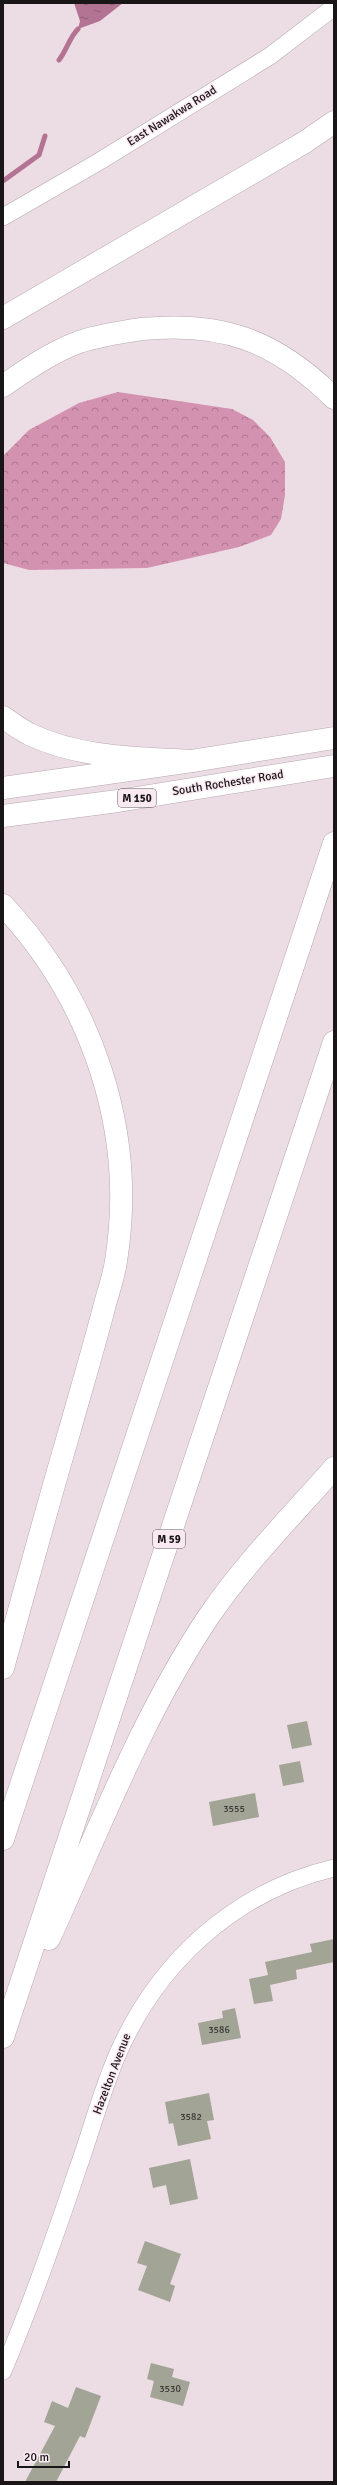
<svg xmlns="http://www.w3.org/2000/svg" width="337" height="2485" font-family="Signika,sans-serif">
	<defs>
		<pattern id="forest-crowns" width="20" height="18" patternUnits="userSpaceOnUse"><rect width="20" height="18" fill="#d492b1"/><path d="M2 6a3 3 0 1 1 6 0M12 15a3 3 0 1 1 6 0" fill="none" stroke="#ab768f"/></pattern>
		<pattern id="water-ripples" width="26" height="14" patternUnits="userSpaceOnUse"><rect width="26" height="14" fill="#b37392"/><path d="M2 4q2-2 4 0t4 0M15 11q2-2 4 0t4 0" fill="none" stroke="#915d76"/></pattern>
	</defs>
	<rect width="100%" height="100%" fill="#ecdce3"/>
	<path fill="url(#forest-crowns)" d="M 118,392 L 232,409 L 253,420 L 270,437 L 285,462 L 285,495 L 281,519 L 271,535 L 239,547 L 147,568 L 29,570 L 3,563 L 3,456 L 29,430 L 79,403 Z"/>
	<path fill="url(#water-ripples)" d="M 74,3 L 123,3 L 100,21 L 78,29 L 80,21 Z"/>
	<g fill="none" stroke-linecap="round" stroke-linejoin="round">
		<path stroke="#b37392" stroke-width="5" d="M 59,60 C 67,50 69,38 78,29
			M 3,181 L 39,155 L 45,136"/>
	</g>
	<path fill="#a2a496" d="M 307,1721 L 312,1745 L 292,1749 L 287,1725 Z
		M 300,1761 L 304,1782 L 283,1786 L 279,1765 Z
		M 255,1793 L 259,1817 L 213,1826 L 209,1802 Z
		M 334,1939 L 334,1962 L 296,1970 L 297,1979 L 270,1985 L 273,2001 L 254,2004 L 249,1979 L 268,1975 L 265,1962 L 312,1952 L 310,1944 Z
		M 235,2008 L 241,2038 L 202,2045 L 198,2023 L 223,2018 L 222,2011 Z
		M 209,2093 L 214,2120 L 207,2121 L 211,2139 L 178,2146 L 173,2123 L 169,2124 L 165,2102 Z
		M 190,2159 L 198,2199 L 170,2205 L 166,2185 L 153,2188 L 149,2168 Z
		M 145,2241 L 181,2254 L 170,2284 L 175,2286 L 170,2302 L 138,2290 L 147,2266 L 137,2263 Z
		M 151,2363 L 174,2369 L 172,2377 L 190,2382 L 183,2406 L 150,2397 L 154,2381 L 147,2379 Z
		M 76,2387 L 101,2396 L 85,2438 L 80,2436 L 56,2482 L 25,2482 L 55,2426 L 44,2422 L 52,2401 L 68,2408 Z"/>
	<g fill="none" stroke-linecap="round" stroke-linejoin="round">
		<defs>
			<path id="minor" d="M 3,217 L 100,161 L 270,56 L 334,7
				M 3,2371 C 31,2305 55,2237 78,2168 C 92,2129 102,2089 119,2051 C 160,1960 236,1891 334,1868"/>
			<path id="primary" d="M 3,788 L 192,761 L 334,738
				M 3,816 L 118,801 L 334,766"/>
			<path id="motorway" d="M 3,318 L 305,142 L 334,122
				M 3,386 C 27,369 52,352 79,342 C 100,335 121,332 142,329 C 223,321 276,341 334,398
				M 3,717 C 11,723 20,729 29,734 C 79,758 137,758 192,761
				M 3,905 C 92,1000 137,1131 116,1261 C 114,1275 109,1290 105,1304 C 94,1347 81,1390 69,1433 C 46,1511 25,1590 3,1668
				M 3,1839 L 334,843
				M 49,1939 C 99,1830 142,1716 209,1616 C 245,1563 292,1516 334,1468
				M 3,2037 L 334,1042"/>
		</defs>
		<use href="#minor" stroke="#b8a9b0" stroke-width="18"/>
		<use href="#primary" stroke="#b8a9b0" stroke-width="23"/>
		<use href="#motorway" stroke="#b8a9b0" stroke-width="23"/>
		<use href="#minor" stroke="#fff" stroke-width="17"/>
		<use href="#primary" stroke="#fff" stroke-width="22"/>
		<use href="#motorway" stroke="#fff" stroke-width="22"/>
	</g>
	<g text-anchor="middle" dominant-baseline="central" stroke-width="3" stroke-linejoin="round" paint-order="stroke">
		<g font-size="10" fill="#3c3937">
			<text x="234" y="1809">3555</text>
			<text x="219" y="2030">3586</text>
			<text x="191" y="2117">3582</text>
			<text x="170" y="2389">3530</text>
		</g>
		<g fill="#f9e9f0" stroke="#5d5558" stroke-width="1">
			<rect x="118" y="789" width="38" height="18" rx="3"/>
			<rect x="153" y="1530" width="32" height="18" rx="3"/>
		</g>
		<g font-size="11" font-weight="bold" fill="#1a1517">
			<text x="137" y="798">M 150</text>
			<text x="169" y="1539">M 59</text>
		</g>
		<g font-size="12" fill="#1a1517" stroke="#f9e9f0">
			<text transform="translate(172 116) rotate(-32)">East Nawakwa Road</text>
			<text transform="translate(228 783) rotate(-9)">South Rochester Road</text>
			<text transform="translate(112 2074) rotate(-69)">Hazelton Avenue</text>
		</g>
	</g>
	<rect width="337" height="2485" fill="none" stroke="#1a1517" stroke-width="8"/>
	<path d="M18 2461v6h51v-6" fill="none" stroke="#1a1517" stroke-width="2"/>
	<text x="24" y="2461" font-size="12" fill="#1a1517" stroke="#f9e9f0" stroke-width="3" paint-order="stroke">20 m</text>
</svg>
